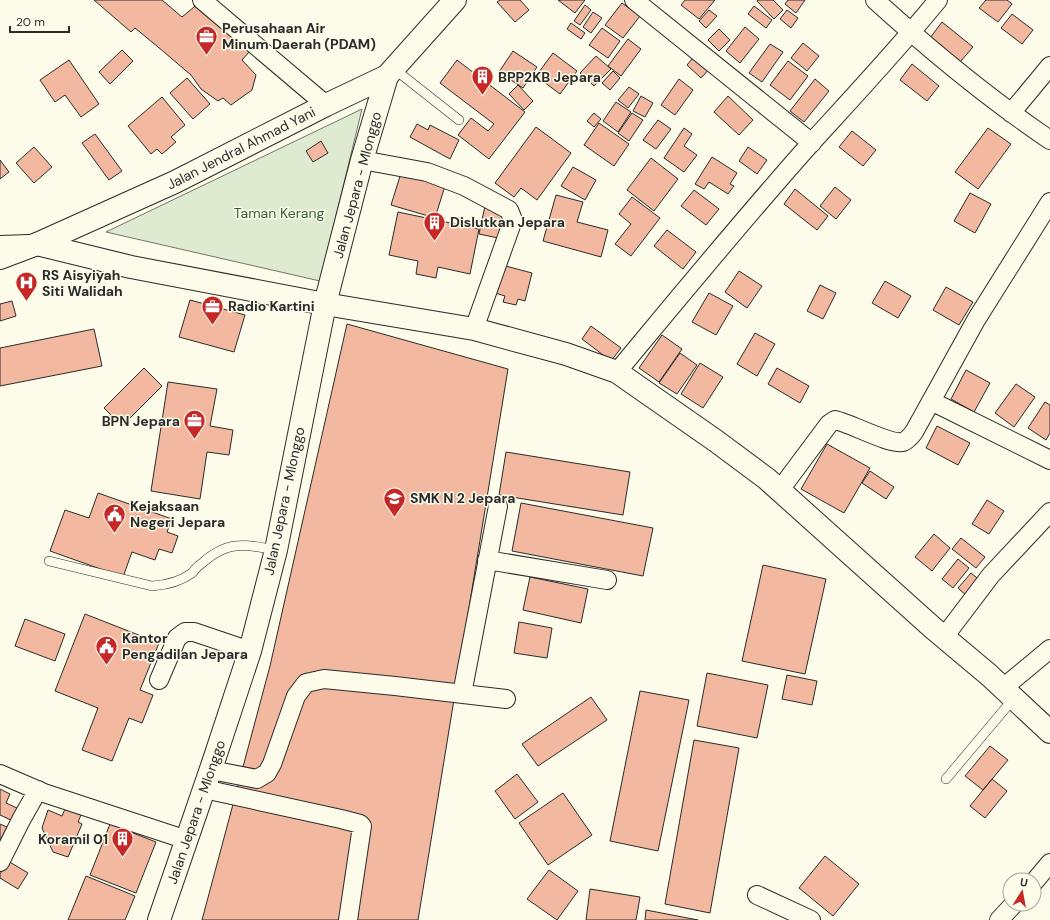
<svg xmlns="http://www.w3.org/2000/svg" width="1050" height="920" font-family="'DM Sans',sans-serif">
	<rect width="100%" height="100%" fill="#fdfbea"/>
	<path fill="#deebd1" stroke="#74746e" d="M 362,109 L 320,281 L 106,232 Z"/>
	<path fill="#f2b8a0" stroke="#2b2b2b" d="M 94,0 L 162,0 L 182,17 L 200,2 L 250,51 L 242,60 L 256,75 L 252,90 L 231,105 L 223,98 L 218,101 L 201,89 L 191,75 L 158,47 L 135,28 L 131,32 Z
		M 500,0 L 520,0 L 529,10 L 515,22 L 497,2 Z
		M 558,0 L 585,0 L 575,13 Z
		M 685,0 L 715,0 L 699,19 L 681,5 Z
		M 758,0 L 773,0 L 783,10 L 774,19 L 757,1 Z
		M 788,0 L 805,0 L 796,13 L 785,4 Z
		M 986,0 L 1007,0 L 1012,4 L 998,22 L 979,8 Z
		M 622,3 L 640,16 L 623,38 L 605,25 Z
		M 585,5 L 591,10 L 580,25 L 574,21 Z
		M 754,6 L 772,20 L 766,28 L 748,14 Z
		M 709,10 L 717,16 L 706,28 L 699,21 Z
		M 787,10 L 798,18 L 791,28 L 780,19 Z
		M 593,12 L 602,18 L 591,33 L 583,27 Z
		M 1012,14 L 1033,30 L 1022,44 L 1001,28 Z
		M 942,22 L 973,47 L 960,62 L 930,38 Z
		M 571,23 L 585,33 L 581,39 L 567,29 Z
		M 745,27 L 759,39 L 740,63 L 726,51 Z
		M 602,28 L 620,41 L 608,58 L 589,45 Z
		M 719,29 L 730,40 L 719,51 L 708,40 Z
		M 628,39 L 641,49 L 621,76 L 608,66 Z
		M 803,43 L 819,56 L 807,71 L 791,58 Z
		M 770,44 L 783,52 L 762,82 L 749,73 Z
		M 122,50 L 133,61 L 110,84 L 99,72 Z
		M 513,51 L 537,67 L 523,88 L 499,72 Z
		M 553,53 L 577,71 L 560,94 L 536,76 Z
		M 696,54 L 711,67 L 701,78 L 687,65 Z
		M 596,56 L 611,69 L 594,86 L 580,73 Z
		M 69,60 L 99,104 L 81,117 L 65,95 L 55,102 L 40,80 Z
		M 457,60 L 525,112 L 489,159 L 458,135 L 471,118 L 488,131 L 494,124 L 440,83 Z
		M 788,61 L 808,76 L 790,100 L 770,85 Z
		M 912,64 L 939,86 L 927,101 L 900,80 Z
		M 613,71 L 620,78 L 610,90 L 602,83 Z
		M 187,78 L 210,104 L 193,119 L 170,93 Z
		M 679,79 L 693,90 L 675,115 L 661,105 Z
		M 815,79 L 829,91 L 804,122 L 790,111 Z
		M 518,85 L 533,101 L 524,110 L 509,94 Z
		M 629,87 L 639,94 L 628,108 L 618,100 Z
		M 641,96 L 653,103 L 645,117 L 633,111 Z
		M 728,96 L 753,120 L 739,135 L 714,112 Z
		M 162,97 L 185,125 L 171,137 L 176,142 L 162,154 L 157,149 L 151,154 L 128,126 Z
		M 616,102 L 631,112 L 618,132 L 603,121 Z
		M 594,113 L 601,119 L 594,127 L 587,121 Z
		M 632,113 L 643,120 L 629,141 L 618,133 Z
		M 658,120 L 671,129 L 656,149 L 643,140 Z
		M 599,123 L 629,144 L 614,166 L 584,145 Z
		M 417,124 L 428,130 L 430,125 L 459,140 L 450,159 L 410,137 Z
		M 536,127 L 571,153 L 537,200 L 521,188 L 514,197 L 495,183 Z
		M 684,128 L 692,134 L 684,146 L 697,155 L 684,172 L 664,158 Z
		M 988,128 L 1011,144 L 978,189 L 955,172 Z
		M 852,131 L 876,150 L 863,166 L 839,147 Z
		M 95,134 L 122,171 L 109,180 L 82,143 Z
		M 321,141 L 328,153 L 313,162 L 306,151 Z
		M 34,147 L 52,167 L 34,183 L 16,163 Z
		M 748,147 L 767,160 L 757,174 L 739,161 Z
		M 712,157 L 737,173 L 730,184 L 734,186 L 728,194 L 709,182 L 704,189 L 695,184 Z
		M 651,158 L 678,179 L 654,211 L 627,190 Z
		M 0,160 L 9,172 L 0,179 Z
		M 573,167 L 596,180 L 585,200 L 561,186 Z
		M 401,173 L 445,186 L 435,218 L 391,205 Z
		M 835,187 L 851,200 L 836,219 L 820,206 Z
		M 795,189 L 828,216 L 817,230 L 784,204 Z
		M 694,190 L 719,209 L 706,225 L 681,206 Z
		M 970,193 L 991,204 L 975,233 L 954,221 Z
		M 556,195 L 583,202 L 577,222 L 608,230 L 601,257 L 543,241 Z
		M 632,197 L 660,218 L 631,256 L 615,244 L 631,224 L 619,214 Z
		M 485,206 L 509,211 L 503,239 L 479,234 Z
		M 398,212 L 479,229 L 470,274 L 438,267 L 436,278 L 416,274 L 418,261 L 389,255 Z
		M 667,230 L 696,252 L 683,269 L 654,246 Z
		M 502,265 L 532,273 L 525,301 L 518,299 L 516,305 L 503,302 L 505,296 L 495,293 Z
		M 739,271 L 762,286 L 747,308 L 725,292 Z
		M 885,281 L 911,296 L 898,318 L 872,303 Z
		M 820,285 L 836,293 L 823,319 L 807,311 Z
		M 946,287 L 973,302 L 959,325 L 933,310 Z
		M 709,293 L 733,306 L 716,335 L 692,322 Z
		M 190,300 L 245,315 L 234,352 L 179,337 Z
		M 12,301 L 16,316 L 0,321 L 0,304 Z
		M 347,324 L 508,369 L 418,920 L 202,920 L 270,666 Z
		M 591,326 L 621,348 L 611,361 L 582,339 Z
		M 94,329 L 102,366 L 0,386 L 0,348 Z
		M 755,333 L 775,344 L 757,376 L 737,364 Z
		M 662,335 L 682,349 L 659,382 L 639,368 Z
		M 680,353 L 697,365 L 677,394 L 659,383 Z
		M 700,363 L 723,377 L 703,408 L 681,394 Z
		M 144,368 L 162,386 L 122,426 L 104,408 Z
		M 777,368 L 809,386 L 800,403 L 768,384 Z
		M 966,370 L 990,383 L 974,412 L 951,399 Z
		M 168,382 L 217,389 L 210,426 L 233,430 L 229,455 L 207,452 L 200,499 L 151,491 Z
		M 1016,384 L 1035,397 L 1014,427 L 995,413 Z
		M 1045,402 L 1050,405 L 1050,433 L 1046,440 L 1028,428 Z
		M 937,426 L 970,443 L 958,465 L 926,448 Z
		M 827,444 L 870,468 L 844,513 L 801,489 Z
		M 506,452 L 630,472 L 623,515 L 499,495 Z
		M 870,471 L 894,487 L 886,499 L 862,483 Z
		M 98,493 L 172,519 L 167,532 L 178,536 L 172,553 L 159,549 L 155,560 L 132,552 L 123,577 L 50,551 L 65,510 L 89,518 Z
		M 987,500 L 1004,511 L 989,534 L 972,524 Z
		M 521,503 L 653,528 L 643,576 L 512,551 Z
		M 934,534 L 950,548 L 932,571 L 915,557 Z
		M 961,538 L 985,557 L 976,568 L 952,549 Z
		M 958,559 L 969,568 L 953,588 L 942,579 Z
		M 763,565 L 826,579 L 805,674 L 742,661 Z
		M 971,573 L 982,582 L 969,598 L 958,588 Z
		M 530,577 L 588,589 L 581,623 L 523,610 Z
		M 85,614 L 159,643 L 140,690 L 153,695 L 142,723 L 129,718 L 112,761 L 82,750 L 98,708 L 55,691 Z
		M 25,619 L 65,634 L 55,661 L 15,646 Z
		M 519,622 L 552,628 L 547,658 L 514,653 Z
		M 707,673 L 768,685 L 757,738 L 697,726 Z
		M 787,675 L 817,681 L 812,705 L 782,699 Z
		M 640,691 L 689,700 L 658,851 L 610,841 Z
		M 591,697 L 607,720 L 538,766 L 522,744 Z
		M 694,740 L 739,748 L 710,913 L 665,904 Z
		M 990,746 L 1008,760 L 983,790 L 965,776 Z
		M 517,774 L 538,802 L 515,819 L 495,791 Z
		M 992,779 L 1007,791 L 985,818 L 970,806 Z
		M 0,789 L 10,794 L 6,803 L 19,809 L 13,821 L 0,815 Z
		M 563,793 L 592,835 L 548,865 L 519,823 Z
		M 65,809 L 81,815 L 78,822 L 82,824 L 68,857 L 53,852 L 42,828 L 48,810 L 62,816 Z
		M 0,824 L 7,827 L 0,841 Z
		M 110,824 L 156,842 L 136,893 L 90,875 Z
		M 825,856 L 859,884 L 833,916 L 799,888 Z
		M 8,861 L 28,873 L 18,889 L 0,878 L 0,874 Z
		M 549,870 L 578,891 L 557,920 L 527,899 Z
		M 86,876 L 135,896 L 125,920 L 68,920 Z
		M 590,889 L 640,897 L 636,920 L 586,920 Z
		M 646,910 L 698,920 L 645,920 Z"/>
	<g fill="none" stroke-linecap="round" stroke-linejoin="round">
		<defs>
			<path id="service" d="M 393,68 L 459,120
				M 49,561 L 152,586 C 166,585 180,582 192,573 C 195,570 197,566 201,564 C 210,556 223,547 236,546 C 249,544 263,548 276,550
				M 946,779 L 1014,698"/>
			<path id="minor" d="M 202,0 L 326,105
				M 634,0 L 812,143
				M 875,0 C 930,50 988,98 1050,140
				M 1011,113 L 1050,66
				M 362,160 L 427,172 L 464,186 L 509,210 L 513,220 L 474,329
				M 0,245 L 29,244
				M 617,372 C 681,295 745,217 812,142 C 855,95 898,49 938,0
				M 931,401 L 1050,460
				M 779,491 L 829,424 L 835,420 C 850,423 890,445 903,442 C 908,440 911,436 914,432 L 976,320 L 1050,202
				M 487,560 L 607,580
				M 944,637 L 991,575 L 1050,512
				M 159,680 L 177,638 L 185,632 L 194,632 L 250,651
				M 1003,688 L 1050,649
				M 462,694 L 498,506
				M 211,770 L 257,779 L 267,773 L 272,764 L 296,696 L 306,683 L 324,679 L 395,686 L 506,699
				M 0,774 L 44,793 L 187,840
				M 204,789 L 341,819 L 360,824 L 362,826 L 348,920
				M 0,862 L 21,820 L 38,790
				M 1034,882 L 1050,863
				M 757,895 L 811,920
				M 999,920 L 1014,904"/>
			<path id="tertiary" d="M 37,244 L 131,267 L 325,304 L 474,329 L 566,354 L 617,372 L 716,441 L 767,479 L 933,628 L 989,675 L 1050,732"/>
			<path id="secondary" d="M 159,920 L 213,763 L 250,651 L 276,550 L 325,304 L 362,160 L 387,76"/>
			<path id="trunk" d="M 0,258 L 37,244 L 175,182 L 326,105 L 387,76 L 455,0"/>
		</defs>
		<use href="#service" stroke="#2b2b2b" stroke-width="10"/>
		<use href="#minor" stroke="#2b2b2b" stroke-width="20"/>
		<use href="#tertiary" stroke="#2b2b2b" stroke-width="24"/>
		<use href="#secondary" stroke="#2b2b2b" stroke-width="24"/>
		<use href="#trunk" stroke="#2b2b2b" stroke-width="24"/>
		<use href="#service" stroke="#fdfbea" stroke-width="9"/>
		<use href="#minor" stroke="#fdfbea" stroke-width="18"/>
		<use href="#tertiary" stroke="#fdfbea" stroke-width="22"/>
		<use href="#secondary" stroke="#fdfbea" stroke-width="22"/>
		<use href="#trunk" stroke="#fdfbea" stroke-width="22"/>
	</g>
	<defs>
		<symbol id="office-pin" viewBox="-11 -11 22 30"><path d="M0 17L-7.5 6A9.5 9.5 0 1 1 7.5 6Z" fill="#c62828" stroke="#fdfbea"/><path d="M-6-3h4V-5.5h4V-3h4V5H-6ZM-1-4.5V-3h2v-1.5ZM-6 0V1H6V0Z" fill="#fff"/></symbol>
		<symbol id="building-pin" viewBox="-11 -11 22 30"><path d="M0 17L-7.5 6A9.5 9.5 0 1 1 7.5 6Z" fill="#c62828" stroke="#fdfbea"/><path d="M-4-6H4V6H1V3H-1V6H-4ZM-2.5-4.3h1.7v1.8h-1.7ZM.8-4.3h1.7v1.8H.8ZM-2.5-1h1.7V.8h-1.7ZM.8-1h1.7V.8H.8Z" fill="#fff"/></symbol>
		<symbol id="hospital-pin" viewBox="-11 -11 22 30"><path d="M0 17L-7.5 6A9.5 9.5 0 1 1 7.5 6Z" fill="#c62828" stroke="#fdfbea"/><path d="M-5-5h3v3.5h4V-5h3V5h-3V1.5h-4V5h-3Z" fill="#fff"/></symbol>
		<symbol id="school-pin" viewBox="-11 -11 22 30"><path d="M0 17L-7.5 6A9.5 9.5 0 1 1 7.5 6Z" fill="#c62828" stroke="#fdfbea"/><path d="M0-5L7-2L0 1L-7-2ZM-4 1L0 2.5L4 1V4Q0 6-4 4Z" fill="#fff"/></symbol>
		<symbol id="civic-pin" viewBox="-11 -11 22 30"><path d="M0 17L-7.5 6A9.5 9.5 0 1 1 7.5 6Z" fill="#c62828" stroke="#fdfbea"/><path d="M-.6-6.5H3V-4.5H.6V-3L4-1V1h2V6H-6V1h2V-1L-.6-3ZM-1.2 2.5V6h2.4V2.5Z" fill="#fff"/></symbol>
	</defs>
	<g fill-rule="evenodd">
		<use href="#office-pin" x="194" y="24" width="25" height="34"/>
		<use href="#building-pin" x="470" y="64" width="25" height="34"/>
		<use href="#building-pin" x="422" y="210" width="25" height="34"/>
		<use href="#hospital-pin" x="14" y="270" width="25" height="34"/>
		<use href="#office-pin" x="200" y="294" width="25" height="34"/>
		<use href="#office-pin" x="182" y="408" width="25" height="34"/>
		<use href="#school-pin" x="382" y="486" width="25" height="34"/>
		<use href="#civic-pin" x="102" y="502" width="25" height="34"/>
		<use href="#civic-pin" x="94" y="634" width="25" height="34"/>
		<use href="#building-pin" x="110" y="826" width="25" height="34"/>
	</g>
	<g text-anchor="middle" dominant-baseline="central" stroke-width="3" stroke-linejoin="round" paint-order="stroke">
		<g font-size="14" font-weight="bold" fill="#2b2b2b" stroke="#fdfbea" text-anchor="start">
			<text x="222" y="28">Perusahaan Air<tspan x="222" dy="16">Minum Daerah (PDAM)</tspan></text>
			<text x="498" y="77">BPP2KB Jepara</text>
			<text x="450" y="222">Dislutkan Jepara</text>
			<text x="42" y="275">RS Aisyiyah<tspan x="42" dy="16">Siti Walidah</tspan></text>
			<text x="228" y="306">Radio Kartini</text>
			<text x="180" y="421" text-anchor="end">BPN Jepara</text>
			<text x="410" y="498">SMK N 2 Jepara</text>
			<text x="130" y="506">Kejaksaan<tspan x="130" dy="16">Negeri Jepara</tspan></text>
			<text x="122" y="638">Kantor<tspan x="122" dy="16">Pengadilan Jepara</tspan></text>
			<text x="108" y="839" text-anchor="end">Koramil 01</text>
		</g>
		<g font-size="14" fill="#2b2b2b" stroke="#fdfbea">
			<text transform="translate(241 148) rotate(-27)">Jalan Jendral Ahmad Yani</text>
			<text transform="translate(357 185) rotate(-75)">Jalan Jepara - Mlonggo</text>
			<text transform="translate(284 501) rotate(-78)">Jalan Jepara - Mlonggo</text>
			<text transform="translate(196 812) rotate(-71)">Jalan Jepara - Mlonggo</text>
		</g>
		<g font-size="14" fill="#34623c" stroke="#fdfbea">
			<text x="279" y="213">Taman Kerang</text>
		</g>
	</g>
	<g transform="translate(1022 892) rotate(11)"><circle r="19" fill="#fdfbea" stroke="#a9a89e"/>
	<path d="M0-3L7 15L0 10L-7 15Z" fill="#c62828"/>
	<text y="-6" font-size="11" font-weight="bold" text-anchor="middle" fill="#2b2b2b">U</text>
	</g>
	<path d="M10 26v6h59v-6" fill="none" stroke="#2b2b2b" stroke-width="2"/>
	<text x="16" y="26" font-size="12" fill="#2b2b2b" stroke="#fdfbea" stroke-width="3" paint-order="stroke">20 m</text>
</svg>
